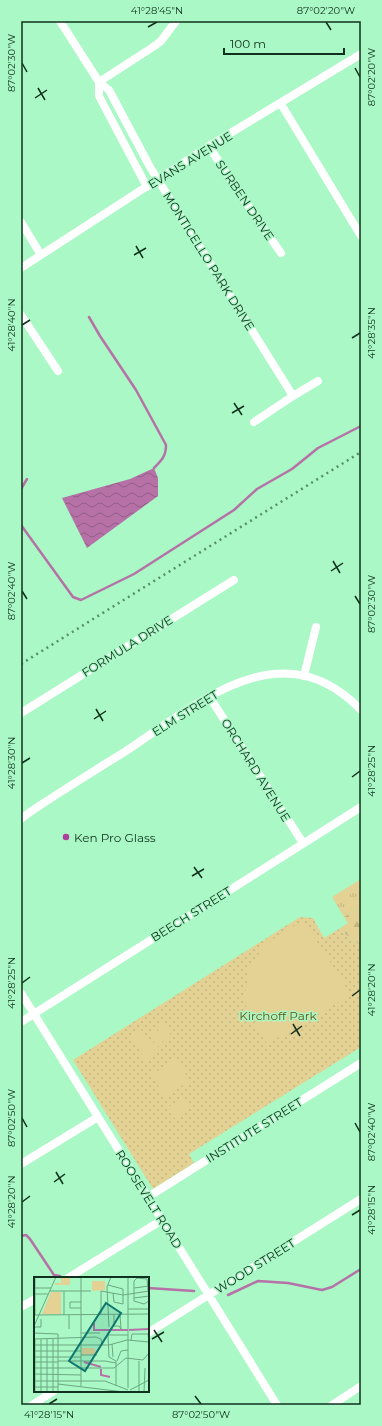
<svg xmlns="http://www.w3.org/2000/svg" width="382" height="1426" font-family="Montserrat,sans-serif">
	<defs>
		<pattern id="grass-tufts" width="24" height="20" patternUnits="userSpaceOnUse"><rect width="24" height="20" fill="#e3d294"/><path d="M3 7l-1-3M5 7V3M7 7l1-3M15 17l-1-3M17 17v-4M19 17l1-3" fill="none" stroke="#c2b57f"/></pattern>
		<pattern id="forest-firs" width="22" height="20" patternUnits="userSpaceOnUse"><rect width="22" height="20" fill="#e3d294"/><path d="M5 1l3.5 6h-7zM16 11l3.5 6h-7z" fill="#c2b57f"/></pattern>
		<pattern id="park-dots" width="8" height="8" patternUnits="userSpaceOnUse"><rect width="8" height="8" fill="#e3d294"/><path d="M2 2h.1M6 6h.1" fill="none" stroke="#c2b57f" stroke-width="1.8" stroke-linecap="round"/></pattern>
		<pattern id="water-waves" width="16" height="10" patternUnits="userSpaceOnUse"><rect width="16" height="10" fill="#b671a7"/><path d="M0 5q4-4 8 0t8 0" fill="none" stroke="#935d87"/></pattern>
	</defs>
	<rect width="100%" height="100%" fill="#a9f8c5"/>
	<path fill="url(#grass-tufts)" d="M 361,879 L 361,907 L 344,917 L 332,897 Z"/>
	<path fill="url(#forest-firs)" d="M 361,907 L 361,946 L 339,929 L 348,923 L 344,917 Z"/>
	<path fill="url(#park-dots)" d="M 300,917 L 313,918 L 324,938 L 339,929 L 361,946 L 361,1047 L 189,1154 L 194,1163 L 153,1189 L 73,1060 Z"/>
	<path fill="#e3d294" d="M 303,920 L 348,990 L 347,997 L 267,1044 L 244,1002 L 249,969 L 265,944 Z
		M 163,1024 L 172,1037 L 165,1041 L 157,1028 Z
		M 154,1029 L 163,1043 L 157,1047 L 148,1033 Z
		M 142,1030 L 157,1054 L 146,1061 L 131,1037 Z
		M 176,1059 L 190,1081 L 165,1096 L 151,1075 Z
		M 183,1098 L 185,1099 L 190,1108 L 174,1118 L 172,1117 L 168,1107 Z"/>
	<path fill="url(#water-waves)" d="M 154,468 L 158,478 L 158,496 L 87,548 L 62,498 L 130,479 Z"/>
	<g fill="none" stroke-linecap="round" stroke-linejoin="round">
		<path stroke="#b671a7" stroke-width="2.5" d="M 89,317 L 100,336 L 136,390 L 166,445 C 166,456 162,460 154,468
			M 21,489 L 27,479
			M 21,525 L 73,597 L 81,600 L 134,574 L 234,510 L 257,489 L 292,469 L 318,448 L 361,426
			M 21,1236 L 26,1235 L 30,1239 L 54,1275 L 60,1276
			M 148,1288 L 194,1291
			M 228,1295 L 258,1281 L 288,1283 L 322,1290 L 332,1287 L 361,1269"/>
		<path stroke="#fff" stroke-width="8" d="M 60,21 L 99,82 L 109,90 L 150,167 L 293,396 L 318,381
			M 99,82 L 99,96 L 147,187
			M 99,82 L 153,47 L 161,41 L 176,21
			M 281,104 L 361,236
			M 209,146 L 231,181 L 281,253
			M 21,222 L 41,255
			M 21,268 L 209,146 L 361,54
			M 21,315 L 58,371
			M 254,422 L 293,396
			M 304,676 L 316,627
			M 209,696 L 303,843
			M 21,713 L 234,580
			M 21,819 C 32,810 44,803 56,795 C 78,781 100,767 123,753 C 196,705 281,627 361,710
			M 21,993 L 277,1405
			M 21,1022 L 361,807
			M 21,1164 L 98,1117
			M 148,1197 L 361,1063
			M 68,1278 L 162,1220
			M 21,1307 L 35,1299
			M 148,1333 L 361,1199
			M 32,1405 L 54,1391
			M 332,1405 L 361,1386"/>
		<path stroke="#588f6c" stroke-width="2.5" stroke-dasharray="2 4" stroke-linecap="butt" d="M 21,664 L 361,452"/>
	</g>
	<path fill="none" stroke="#10311d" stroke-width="1.5" d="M 326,22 L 331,30M 148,27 L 157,22M 22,63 L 27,72M 355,68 L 360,77M 38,88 L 45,100M 35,98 L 47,90M 136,246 L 143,258M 134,255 L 146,248M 22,325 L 30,320M 352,338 L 360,333M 234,403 L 242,415M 232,413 L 244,406M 333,561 L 340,573M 331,571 L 343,563M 22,591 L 27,599M 355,596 L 360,604M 96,709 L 103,721M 94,719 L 106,711M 22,763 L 30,758M 352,777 L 360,771M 194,867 L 202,878M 192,876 L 204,869M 22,983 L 30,977M 352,996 L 360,990M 293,1024 L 300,1036M 291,1034 L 302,1026M 22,1118 L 27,1127M 355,1123 L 360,1132M 56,1172 L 63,1184M 54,1182 L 65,1174M 22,1202 L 30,1196M 352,1215 L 360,1210M 154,1330 L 162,1342M 152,1339 L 164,1332M 195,1396 L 201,1404M 49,1404 L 57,1399"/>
	<circle fill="#af3f9c" stroke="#a9f8c5" stroke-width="1.5" cx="66" cy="837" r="4"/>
	<g text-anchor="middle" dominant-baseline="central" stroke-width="3" stroke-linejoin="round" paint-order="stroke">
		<g font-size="12" fill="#10311d" stroke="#a9f8c5">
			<text transform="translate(190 160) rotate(-32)">EVANS AVENUE</text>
			<text transform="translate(245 200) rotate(56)">SURBEN DRIVE</text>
			<text transform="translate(209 261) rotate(58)">MONTICELLO PARK DRIVE</text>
			<text transform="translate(127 646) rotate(-32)">FORMULA DRIVE</text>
			<text transform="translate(185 713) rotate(-32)">ELM STREET</text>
			<text transform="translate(256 770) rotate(58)">ORCHARD AVENUE</text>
			<text transform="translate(191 914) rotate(-32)">BEECH STREET</text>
			<text transform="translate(254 1130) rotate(-32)">INSTITUTE STREET</text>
			<text transform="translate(149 1199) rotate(58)">ROOSEVELT ROAD</text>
			<text transform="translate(255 1266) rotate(-32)">WOOD STREET</text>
		</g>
		<g font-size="12" fill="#10311d" stroke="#a9f8c5" text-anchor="start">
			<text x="74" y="837">Ken Pro Glass</text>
		</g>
		<g font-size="12" fill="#645411" stroke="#a9f8c5">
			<text x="278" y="1015">Kirchoff Park</text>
		</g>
	</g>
	<g transform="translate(34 1277)">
		<rect width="115" height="115" fill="#a9f8c5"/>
		<path d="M 27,0 L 36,0 L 36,8 L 21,8 L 21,6 L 27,6 Z" fill="#e3d294"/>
		<path d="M 58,4 L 71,4 L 71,13 L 58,14 ZM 17,15 L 27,15 L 27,37 L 8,37 ZM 48,71 L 60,71 L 63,77 L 48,78 Z" fill="#e3d294"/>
		<path fill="none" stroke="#b671a7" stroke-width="2" d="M 60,46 L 60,53 L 94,53M 95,53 L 115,52M 50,85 L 67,90M 67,92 L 67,98 L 76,100"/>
		<path fill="none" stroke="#6ca882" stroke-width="1" d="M 1,0 L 1,38M 94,0 L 94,111M 74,8 L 89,12 L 89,27 L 80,25 L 79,16M 1,11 L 17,11M 100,11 L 115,9M 16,14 L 57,14M 1,17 L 14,17M 100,21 L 115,19M 47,25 L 36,25 L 36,31 L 47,31M 110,27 L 100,24 L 100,4 L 103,1 L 113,2M 110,27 L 115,24 L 113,2M 94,32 L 115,32M 67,37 L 67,14 L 89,18 L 115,14M 0,38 L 115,37M 30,38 L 30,14M 80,38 L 80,49 L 85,49M 0,49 L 22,0M 85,49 L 87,52 L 86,38M 0,50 L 7,50 L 7,42M 75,50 L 73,10 L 77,0M 35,52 L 35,38M 0,56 L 24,57 L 24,115M 47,56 L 66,56M 0,62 L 62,60 L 67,62 L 68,68M 1,62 L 1,115M 7,62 L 7,115M 97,63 L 98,57 L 114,57 L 115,65M 78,67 L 79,80M 0,68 L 75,68 L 93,63 L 115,65M 1,74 L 47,74M 47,78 L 63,78M 1,80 L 47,80M 75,80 L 74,58 L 94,58M 75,80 L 82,84 L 82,109M 24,84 L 71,84 L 82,86M 83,84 L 87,74 L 94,73M 105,84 L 105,115M 1,85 L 24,85M 0,91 L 80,91 L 92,81 L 109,83 L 115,76M 1,97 L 47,98M 0,104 L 71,104 L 94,113M 24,107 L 90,115M 47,109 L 47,0M 1,110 L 24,110M 96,113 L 115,103M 13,115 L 13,62M 19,115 L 19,62M 110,115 L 111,91"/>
		<path fill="#0f766e" fill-opacity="0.15" stroke="#0f766e" stroke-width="2" d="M 72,26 L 87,36 L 51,94 L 35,84 Z"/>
		<rect width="115" height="115" fill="none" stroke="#10311d" stroke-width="2"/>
	</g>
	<rect width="382" height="1426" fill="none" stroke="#a9f8c5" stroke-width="44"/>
	<path d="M224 48v6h120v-6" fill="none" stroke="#10311d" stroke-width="2"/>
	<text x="230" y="48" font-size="12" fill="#10311d" stroke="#a9f8c5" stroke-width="3" paint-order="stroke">100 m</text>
	<rect x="22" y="22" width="338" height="1382" fill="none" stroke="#10311d" stroke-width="1.5"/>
	<g font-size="10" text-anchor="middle" fill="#10311d">
		<text x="157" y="14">41°28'45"N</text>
		<text x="326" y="14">87°02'20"W</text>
		<text transform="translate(11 63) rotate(-90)" y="4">87°02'30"W</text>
		<text transform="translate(371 77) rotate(-90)" y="4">87°02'20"W</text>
		<text transform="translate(11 325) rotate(-90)" y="4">41°28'40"N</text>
		<text transform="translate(371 333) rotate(-90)" y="4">41°28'35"N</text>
		<text transform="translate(11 591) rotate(-90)" y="4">87°02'40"W</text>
		<text transform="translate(371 604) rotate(-90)" y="4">87°02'30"W</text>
		<text transform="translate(11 763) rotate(-90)" y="4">41°28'30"N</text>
		<text transform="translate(371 771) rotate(-90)" y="4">41°28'25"N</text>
		<text transform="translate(11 983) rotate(-90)" y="4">41°28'25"N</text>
		<text transform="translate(371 990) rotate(-90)" y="4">41°28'20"N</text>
		<text transform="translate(11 1118) rotate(-90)" y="4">87°02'50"W</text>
		<text transform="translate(371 1132) rotate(-90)" y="4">87°02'40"W</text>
		<text transform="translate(11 1202) rotate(-90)" y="4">41°28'20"N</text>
		<text transform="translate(371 1210) rotate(-90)" y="4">41°28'15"N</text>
		<text x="49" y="1418">41°28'15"N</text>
		<text x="201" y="1418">87°02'50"W</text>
	</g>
</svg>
